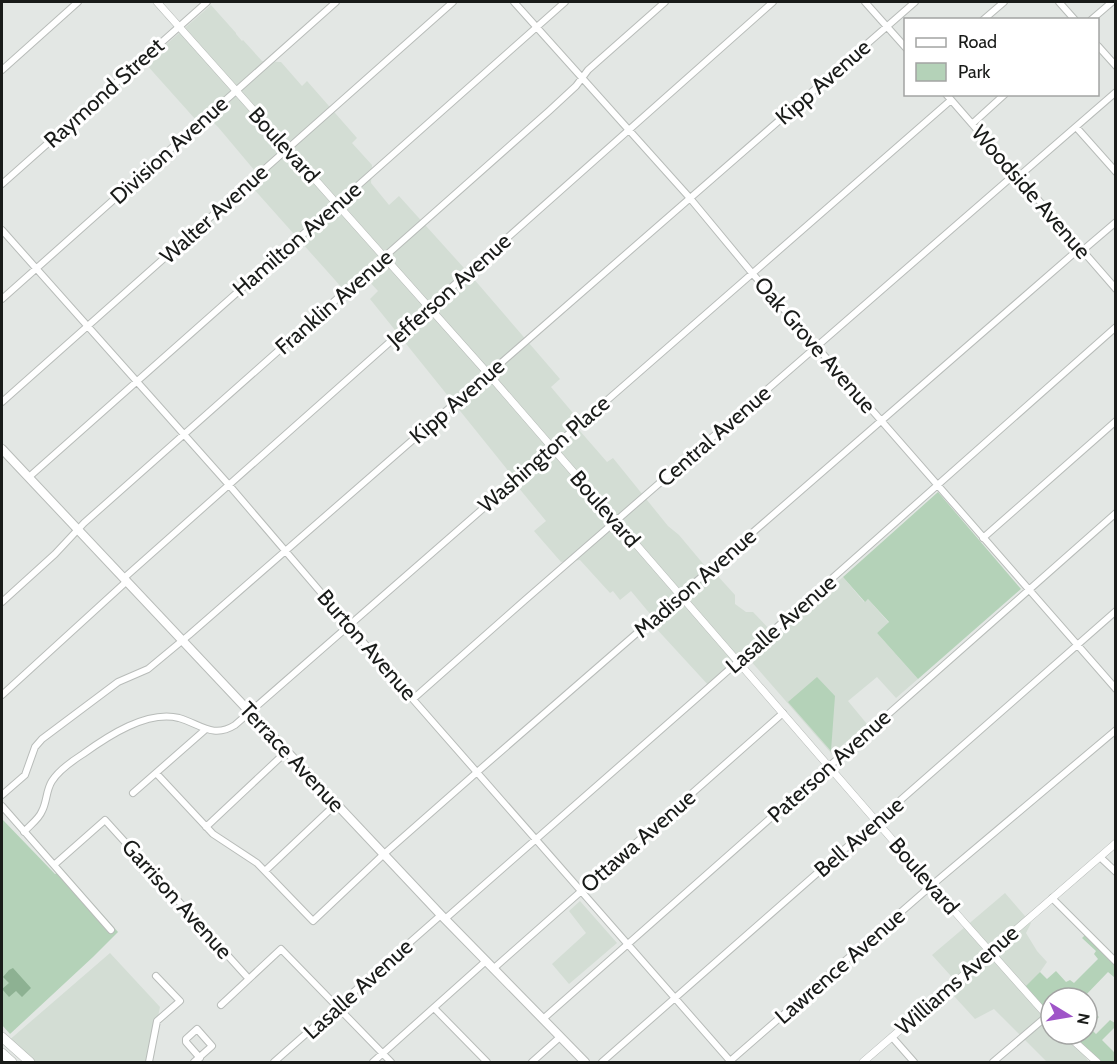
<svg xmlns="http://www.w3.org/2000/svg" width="1117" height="1064" font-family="Cabin,sans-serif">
	<rect width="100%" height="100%" fill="#e3e7e4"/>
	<path fill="#d3ddd4" d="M 211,5 L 236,33 L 236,34 L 242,41 L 243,40 L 262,61 L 281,62 L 302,86 L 307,81 L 357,138 L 352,143 L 372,165 L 371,183 L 389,205 L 399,196 L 473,278 L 560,379 L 551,387 L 578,419 L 580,431 L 607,462 L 613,458 L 668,526 L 679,535 L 705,566 L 716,574 L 735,595 L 735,604 L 746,612 L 753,612 L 772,632 L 710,687 L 653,625 L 651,615 L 631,591 L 620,600 L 613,591 L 610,593 L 580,560 L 561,562 L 534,531 L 546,521 L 518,487 L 506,468 L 370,299 L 378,291 L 367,279 L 343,289 L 251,186 L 255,171 L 218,127 L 211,120 L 196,120 L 145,63 Z
		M 843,577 L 864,602 L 868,599 L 889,623 L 877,633 L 918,679 L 896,698 L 877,677 L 848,701 L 867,724 L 832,754 L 750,660 Z
		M 1005,893 L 1031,923 L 1026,933 L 1037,951 L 1047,962 L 1033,982 L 1051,1008 L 1051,1034 L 1069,1034 L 1089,1062 L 1047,1062 L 994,1009 L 975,1019 L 953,995 L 959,985 L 932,955 Z
		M 580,901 L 617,943 L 569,984 L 552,964 L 586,933 L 569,911 Z
		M 110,953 L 160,1007 L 149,1062 L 31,1062 L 7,1042 Z"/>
	<path fill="#b4d2b8" d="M 938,492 L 1021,589 L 918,679 L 877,633 L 889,622 L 868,599 L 865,602 L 843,577 Z
		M 817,677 L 835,696 L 831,751 L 788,702 Z
		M 2,819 L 55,874 L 63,870 L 118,932 L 93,957 L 10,1034 L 2,1025 Z
		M 1087,933 L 1115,962 L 1115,975 L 1114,977 L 1108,972 L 1083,998 L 1051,998 L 1051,1018 L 1023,989 L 1040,972 L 1047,979 L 1056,971 L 1066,982 L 1070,980 L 1074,983 L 1098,959 L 1094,954 L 1096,951 L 1082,938 Z
		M 1087,1006 L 1099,1017 L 1089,1027 L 1096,1034 L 1110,1020 L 1115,1023 L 1115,1027 L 1102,1040 L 1115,1053 L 1115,1062 L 1097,1062 L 1067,1034 L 1087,1034 Z"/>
	<path fill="#8db192" d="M 13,968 L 31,988 L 22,997 L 16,991 L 9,997 L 2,989 L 9,983 L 3,977 L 9,970 Z"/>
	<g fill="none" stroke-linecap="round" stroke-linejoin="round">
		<defs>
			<path id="minor" d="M 514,2 L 689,197 L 752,273 L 1116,689
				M 865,2 L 906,48
				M 1059,2 L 1075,20
				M 983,20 L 1004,2
				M 1091,20 L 1112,2
				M 1098,46 L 1116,66
				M 2,70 L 78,2
				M 946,94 L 1116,289
				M 972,124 L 1005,94
				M 1076,127 L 1116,172
				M 1018,177 L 1116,92
				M 2,184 L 207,2
				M 2,230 L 229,485 L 382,664 L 731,1062
				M 1082,251 L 1116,222
				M 2,299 L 336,2
				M 2,402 L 453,2
				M 29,477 L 565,2
				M 983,538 L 1116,421
				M 124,578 L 773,2
				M 2,602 L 55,554 L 84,523 L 549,111 L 576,86 L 588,70 L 665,2
				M 2,695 L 127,581
				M 413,699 L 525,600 L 1015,174
				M 156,773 L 213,834 L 257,863 L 313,921 L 384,854 L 484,766 L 1080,248
				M 133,793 L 206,729
				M 2,795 L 25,775 L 35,747 L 42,739 L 118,682 L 148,669 L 189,635 L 915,2
				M 2,806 L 111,930
				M 206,827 L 287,751
				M 24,832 C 30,825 39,819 42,811 C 47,802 46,790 52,781 C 59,770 72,761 83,754 C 108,736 147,710 179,718 C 200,724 213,739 235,725 L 951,100
				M 1100,857 L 1116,872
				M 54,865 L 105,820 L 249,979
				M 265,871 L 336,804
				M 1052,898 L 1116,962
				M 445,919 L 697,698 L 1116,327
				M 493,969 L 783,713
				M 221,1005 L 281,949 L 391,1062
				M 434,1008 L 487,1062
				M 543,1019 L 1116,513
				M 892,1037 L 914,1062
				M 149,1062 L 157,1021 L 180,1001 L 156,976
				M 194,1062 L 212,1046 L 197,1029 L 186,1039 L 186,1042 L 200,1058
				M 274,1062 L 441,915
				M 373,1062 L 486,961
				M 532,1062 L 560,1037
				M 602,1062 L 1116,611
				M 729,1062 L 932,885 L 1116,730
				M 993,1062 L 1047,1016"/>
			<path id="tertiary" d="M 157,2 L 484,369 L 962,920 L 1051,1020
				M 1066,1034 L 1097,1062
				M 863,1062 L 1116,843"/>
			<path id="secondary" d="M 2,449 L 441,915 L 585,1062"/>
			<path id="trunk" d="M 2,1037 L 30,1062
				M 2,1053 L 12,1062"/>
		</defs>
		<use href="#minor" stroke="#b8bcb9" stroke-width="8"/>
		<use href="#tertiary" stroke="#b8bcb9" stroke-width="8"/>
		<use href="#secondary" stroke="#b8bcb9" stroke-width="10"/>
		<use href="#trunk" stroke="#b8bcb9" stroke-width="10"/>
		<use href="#minor" stroke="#fff" stroke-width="6"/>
		<use href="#tertiary" stroke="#fff" stroke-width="7"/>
		<use href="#secondary" stroke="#fff" stroke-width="8"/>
		<use href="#trunk" stroke="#fff" stroke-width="9"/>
	</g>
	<g text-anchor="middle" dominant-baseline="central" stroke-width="6" stroke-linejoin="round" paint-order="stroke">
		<g font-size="22" fill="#191b19" stroke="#fff">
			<text transform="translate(823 82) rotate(-41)">Kipp Avenue</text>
			<text transform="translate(104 93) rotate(-42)">Raymond Street</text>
			<text transform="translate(284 145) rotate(48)">Boulevard</text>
			<text transform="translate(169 150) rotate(-42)">Division Avenue</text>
			<text transform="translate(1031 192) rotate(49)">Woodside Avenue</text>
			<text transform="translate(214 214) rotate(-42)">Walter Avenue</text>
			<text transform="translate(297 239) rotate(-41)">Hamilton Avenue</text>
			<text transform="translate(449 290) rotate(-42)">Jefferson Avenue</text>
			<text transform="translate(334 302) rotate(-41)">Franklin Avenue</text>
			<text transform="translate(815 345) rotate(49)">Oak Grove Avenue</text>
			<text transform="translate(457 401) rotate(-41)">Kipp Avenue</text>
			<text transform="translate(714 436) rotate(-41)">Central Avenue</text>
			<text transform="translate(544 454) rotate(-41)">Washington Place</text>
			<text transform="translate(605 509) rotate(49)">Boulevard</text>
			<text transform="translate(695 583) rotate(-41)">Madison Avenue</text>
			<text transform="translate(781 624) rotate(-41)">Lasalle Avenue</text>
			<text transform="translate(367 645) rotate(49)">Burton Avenue</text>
			<text transform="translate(292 757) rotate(47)">Terrace Avenue</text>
			<text transform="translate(829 766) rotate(-42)">Paterson Avenue</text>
			<text transform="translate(859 837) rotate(-41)">Bell Avenue</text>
			<text transform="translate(638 841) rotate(-41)">Ottawa Avenue</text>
			<text transform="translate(924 876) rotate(49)">Boulevard</text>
			<text transform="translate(177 899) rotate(48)">Garrison Avenue</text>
			<text transform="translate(840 966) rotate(-41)">Lawrence Avenue</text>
			<text transform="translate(957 980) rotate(-41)">Williams Avenue</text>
			<text transform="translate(358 989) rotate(-42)">Lasalle Avenue</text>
		</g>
	</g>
	<rect width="1117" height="1064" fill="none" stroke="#191b19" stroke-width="6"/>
	<rect x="904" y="18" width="195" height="78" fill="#ffffff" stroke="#a3a4a3" stroke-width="1.5"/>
	<rect x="916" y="38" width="30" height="9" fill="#ffffff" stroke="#a3a4a3" stroke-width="1.5"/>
	<text x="958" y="48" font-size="18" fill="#191b19">Road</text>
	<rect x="916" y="63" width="30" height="18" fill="#b4d2b8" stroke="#a3a4a3" stroke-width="1.5"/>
	<text x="958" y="78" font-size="18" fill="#191b19">Park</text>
	<g transform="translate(1069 1016) rotate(101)"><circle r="28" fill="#ffffff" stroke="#a3a4a3" stroke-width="1.5"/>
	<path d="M0-4.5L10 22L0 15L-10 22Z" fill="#9f55c8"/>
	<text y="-9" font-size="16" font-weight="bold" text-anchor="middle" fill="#191b19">N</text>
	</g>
</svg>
